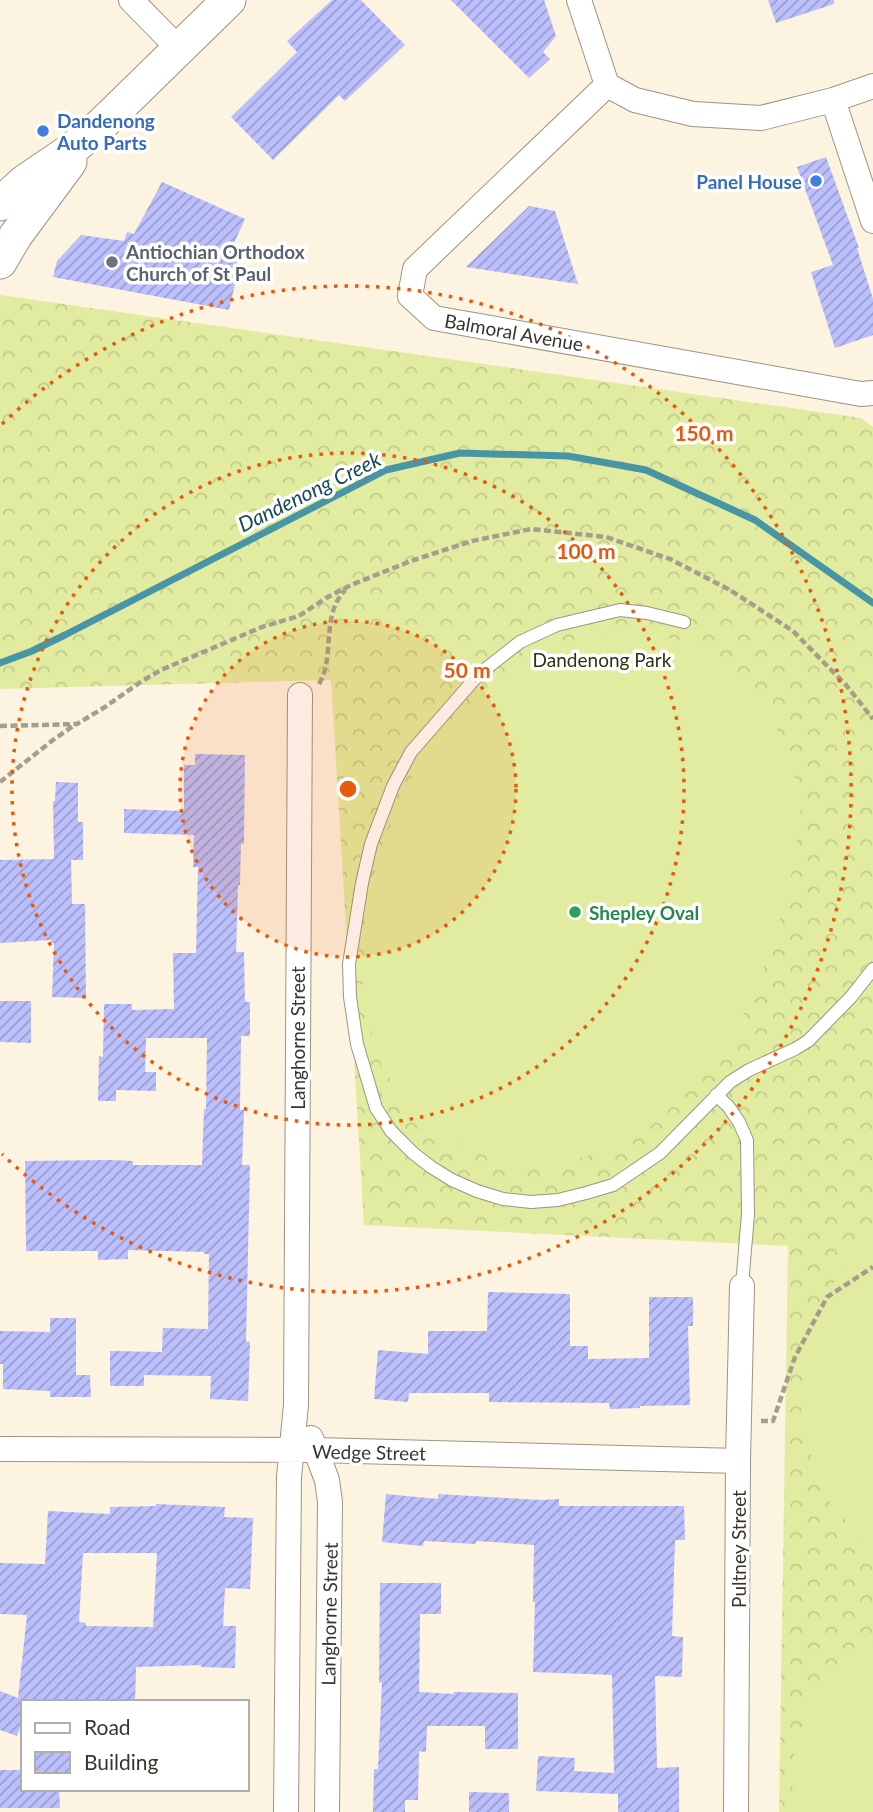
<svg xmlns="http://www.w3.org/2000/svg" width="873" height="1812" font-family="Lato,sans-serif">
	<defs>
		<pattern id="forest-crowns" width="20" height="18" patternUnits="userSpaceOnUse" patternTransform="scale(1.75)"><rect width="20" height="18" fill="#e2eca0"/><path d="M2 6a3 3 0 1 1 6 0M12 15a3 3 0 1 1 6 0" fill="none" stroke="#c3cb8a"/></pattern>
		<pattern id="building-hatch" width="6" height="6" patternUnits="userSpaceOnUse" patternTransform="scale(1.75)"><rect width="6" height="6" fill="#bbbffc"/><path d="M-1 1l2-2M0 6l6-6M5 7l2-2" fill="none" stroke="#999ccc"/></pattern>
	</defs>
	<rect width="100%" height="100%" fill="#fdf3e1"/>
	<path fill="url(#forest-crowns)" d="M 0,295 L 861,418 L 873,427 L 873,1812 L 779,1812 L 788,1246 L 364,1225 L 331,680 L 0,689 Z"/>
	<path fill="#e2eca0" d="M 635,631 L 679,640 L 731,671 L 767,711 L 791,758 L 801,815 L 788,893 L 765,965 L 738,1027 L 700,1081 L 651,1126 L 599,1152 L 556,1166 L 505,1163 L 468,1149 L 439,1133 L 412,1112 L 383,1069 L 362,1004 L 365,932 L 378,856 L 409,781 L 453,723 L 495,683 L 543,651 L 584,637 Z
		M 873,1237 L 873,1554 L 825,1495 L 801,1426 L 803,1353 L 795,1357 L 814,1313 L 854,1252 Z
		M 873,1644 L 873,1812 L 794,1812 L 791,1763 L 809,1705 L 844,1662 Z"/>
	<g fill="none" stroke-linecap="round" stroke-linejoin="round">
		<path stroke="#4896a5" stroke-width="7" d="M 0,663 L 32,651 L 65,635 L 386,470 L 460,453 L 568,456 L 646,470 L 755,520 L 873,603"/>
	</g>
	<path fill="url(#building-hatch)" fill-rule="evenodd" d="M 332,0 L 361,0 L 405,45 L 345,101 L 339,95 L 273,160 L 231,117 L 297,52 L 287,41 Z
		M 451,0 L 544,0 L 556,36 L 543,52 L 550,59 L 529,78 Z
		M 768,0 L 834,0 L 834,4 L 776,23 Z
		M 826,157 L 859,248 L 857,248 L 873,299 L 873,335 L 835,348 L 811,272 L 833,265 L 797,167 Z
		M 162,182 L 245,219 L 231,250 L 239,267 L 229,310 L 53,277 L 57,261 L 81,235 L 124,241 L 127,232 L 134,234 Z
		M 529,206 L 555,211 L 578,284 L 466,267 Z
		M 195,754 L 245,755 L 244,844 L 241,844 L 240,885 L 238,885 L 236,952 L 244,952 L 245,1002 L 250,1002 L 250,1036 L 241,1036 L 240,1110 L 244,1110 L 242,1165 L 250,1165 L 246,1341 L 250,1342 L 248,1401 L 210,1399 L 211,1376 L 144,1375 L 144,1386 L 110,1386 L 110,1351 L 162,1352 L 163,1328 L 208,1329 L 209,1254 L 204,1254 L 204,1252 L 128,1250 L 128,1259 L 98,1260 L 98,1251 L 26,1251 L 25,1161 L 111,1160 L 133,1161 L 133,1165 L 202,1165 L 204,1109 L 206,1109 L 207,1038 L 146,1038 L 145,1072 L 156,1072 L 156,1091 L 116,1090 L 116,1101 L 98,1101 L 99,1056 L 103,1057 L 104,1004 L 132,1004 L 132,1010 L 174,1009 L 173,953 L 196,953 L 198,867 L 193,867 L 194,835 L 124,833 L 124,809 L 184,811 L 184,765 L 195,765 Z
		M 56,782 L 78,783 L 78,822 L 83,822 L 83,860 L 71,860 L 72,904 L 85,904 L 86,998 L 52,997 L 54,943 L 51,943 L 51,940 L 0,943 L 0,860 L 54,859 L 53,801 L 55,801 Z
		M 0,1001 L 31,1001 L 31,1043 L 0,1042 Z
		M 488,1292 L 570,1294 L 570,1346 L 588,1346 L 588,1359 L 649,1358 L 649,1297 L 693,1297 L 693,1326 L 688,1326 L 690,1405 L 640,1406 L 640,1408 L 610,1409 L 609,1403 L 489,1402 L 489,1393 L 409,1393 L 408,1402 L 374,1399 L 378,1350 L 428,1354 L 428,1331 L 487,1331 Z
		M 50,1318 L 76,1318 L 76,1375 L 90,1375 L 91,1397 L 50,1397 L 50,1391 L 3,1389 L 3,1364 L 0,1364 L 0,1331 L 50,1332 Z
		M 386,1494 L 438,1499 L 438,1494 L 540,1500 L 559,1499 L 559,1506 L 684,1506 L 685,1540 L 675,1540 L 672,1636 L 683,1637 L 682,1677 L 655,1676 L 657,1768 L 679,1767 L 679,1812 L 618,1812 L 618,1794 L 536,1791 L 538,1756 L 575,1758 L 574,1771 L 614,1773 L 612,1675 L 533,1672 L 535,1602 L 533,1602 L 534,1545 L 476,1541 L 476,1544 L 424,1541 L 423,1546 L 382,1542 Z
		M 156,1504 L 225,1507 L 224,1517 L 253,1518 L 250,1589 L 225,1588 L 223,1626 L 236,1626 L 235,1668 L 201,1667 L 201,1665 L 136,1667 L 135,1702 L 23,1702 L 23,1720 L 17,1736 L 0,1730 L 0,1691 L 18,1698 L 27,1615 L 0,1614 L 0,1563 L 45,1564 L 48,1511 L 110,1514 L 110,1507 L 156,1506 ZM 83,1553 L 157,1553 L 153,1627 L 86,1626 L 86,1623 L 79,1622 Z
		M 380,1583 L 441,1583 L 441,1614 L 420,1614 L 419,1692 L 454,1694 L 454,1692 L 518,1693 L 518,1749 L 485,1749 L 485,1726 L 427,1726 L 426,1752 L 419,1751 L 418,1800 L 405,1800 L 405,1812 L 373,1812 L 374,1769 L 378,1769 L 382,1683 L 379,1682 Z
		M 0,1770 L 23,1770 L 23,1789 L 59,1789 L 60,1808 L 0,1808 Z
		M 469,1792 L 509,1793 L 509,1812 L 469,1812 Z"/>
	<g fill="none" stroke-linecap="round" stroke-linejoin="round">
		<defs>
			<path id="service" d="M 684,622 L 647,613 L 620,610 L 557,625 L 520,642 L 479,674 L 411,752 L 393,786 L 371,844 L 362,883 L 349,964 L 350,997 L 357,1044 L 376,1108 L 391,1131 L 413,1153 L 431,1167 L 452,1180 L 477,1191 L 503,1199 L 531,1202 L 558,1200 L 586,1193 L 613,1185 L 660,1153 L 730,1082 L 749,1070 L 795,1049 L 808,1041 L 851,997 L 873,969
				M 716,1095 L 728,1106 L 739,1122 L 747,1140 L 748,1214 L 742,1286"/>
			<path id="minor" d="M 131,0 L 178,48
				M 579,0 L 607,85 L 635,100 L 693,114 L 761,118 L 833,100 L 873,86
				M 607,85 L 415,269 L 410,296 L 434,318 L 861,394 L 873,393
				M 833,100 L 873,221
				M 311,1438 L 327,1480 L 330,1502 L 327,1812
				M 0,1449 L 316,1450 L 738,1461
				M 286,1812 L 289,1477 L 296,1405 L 300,695
				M 736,1812 L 738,1461 L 742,1286"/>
			<path id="secondary" d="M 0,204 L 24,182 L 68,152 L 101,125 L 229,0
				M 0,262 L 16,235 L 70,162"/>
		</defs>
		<use href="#service" stroke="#9d9483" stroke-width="14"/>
		<use href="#minor" stroke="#9d9483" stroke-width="26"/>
		<use href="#secondary" stroke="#9d9483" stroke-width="35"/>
		<path stroke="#a49d90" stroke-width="4.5" stroke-dasharray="7 3.5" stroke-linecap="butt" d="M 319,684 C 336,655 320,617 345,590
			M 0,726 L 77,724 L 105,707 L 142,681 L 161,670 L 262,627 L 299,616 L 326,598 L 351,585 L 411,561 L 472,541 L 531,529 L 606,537 L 670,559 L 730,590 L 793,631 L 846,685 L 873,719
			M 0,782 L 53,740 L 76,724
			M 761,1421 L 773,1421 L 795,1357 L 827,1297 L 873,1267"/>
		<use href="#service" stroke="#fff" stroke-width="12"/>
		<use href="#minor" stroke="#fff" stroke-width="24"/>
		<use href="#secondary" stroke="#fff" stroke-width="33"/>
	</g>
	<circle cx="348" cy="789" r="168" fill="#e8590c" fill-opacity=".12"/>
	<g fill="none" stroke="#e8590c" stroke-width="3.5" stroke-dasharray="3.5 7">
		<circle cx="348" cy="789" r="168"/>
		<circle cx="348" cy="789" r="336"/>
		<path d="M2 424A503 503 0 1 1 2 1154"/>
	</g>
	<g fill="#3f7fe0" stroke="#fff" stroke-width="2.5">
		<circle cx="43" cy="131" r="7"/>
		<circle cx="816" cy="181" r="7"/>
	</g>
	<circle fill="#6b7280" stroke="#fff" stroke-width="2.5" cx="112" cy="262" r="7"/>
	<circle fill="#2e9e5b" stroke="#fff" stroke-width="2.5" cx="575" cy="912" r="7"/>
	<g text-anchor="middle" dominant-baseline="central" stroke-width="7" stroke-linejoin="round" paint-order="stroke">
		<g font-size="19" font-weight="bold" fill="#366cbe" stroke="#fff" text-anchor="start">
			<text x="57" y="120">Dandenong<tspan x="57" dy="22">Auto Parts</tspan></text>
			<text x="802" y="181" text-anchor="end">Panel House</text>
		</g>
		<g font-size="19" font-weight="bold" fill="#5b616d" stroke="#fff" text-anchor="start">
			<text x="126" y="251">Antiochian Orthodox<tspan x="126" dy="22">Church of St Paul</tspan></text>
		</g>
		<g font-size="19" fill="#39352e" stroke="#fff">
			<text transform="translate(514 332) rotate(10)">Balmoral Avenue</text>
			<text transform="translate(297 1038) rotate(-90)">Langhorne Street</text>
			<text transform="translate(369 1452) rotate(1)">Wedge Street</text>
			<text transform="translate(738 1549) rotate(-90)">Pultney Street</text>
			<text transform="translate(329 1614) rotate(-89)">Langhorne Street</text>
		</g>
		<g font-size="19" fill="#2e320e" stroke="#fff">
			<text x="602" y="659">Dandenong Park</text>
		</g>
		<g font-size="19" font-weight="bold" fill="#27864d" stroke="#fff" text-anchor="start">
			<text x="589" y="912">Shepley Oval</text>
		</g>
		<g font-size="21" font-style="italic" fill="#174953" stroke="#fff">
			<text transform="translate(309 491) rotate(-26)">Dandenong Creek</text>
		</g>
	</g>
	<circle cx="348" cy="789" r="10" fill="#e8590c" stroke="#fff" stroke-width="3.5"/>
	<g font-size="21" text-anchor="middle" font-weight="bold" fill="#e8590c" stroke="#fff" stroke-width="7" stroke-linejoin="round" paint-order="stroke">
		<text x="704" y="441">150 m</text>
		<text x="586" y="559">100 m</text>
		<text x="467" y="678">50 m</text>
	</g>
	<rect x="21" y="1700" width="228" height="91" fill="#ffffff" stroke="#b0aeab" stroke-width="2"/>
	<rect x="35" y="1723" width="35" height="10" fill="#ffffff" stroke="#b0aeab" stroke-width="2"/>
	<text x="84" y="1735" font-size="21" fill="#39352e">Road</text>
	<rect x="35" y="1752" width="35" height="21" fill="url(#building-hatch)" stroke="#b0aeab" stroke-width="2"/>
	<text x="84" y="1770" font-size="21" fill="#39352e">Building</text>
</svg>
